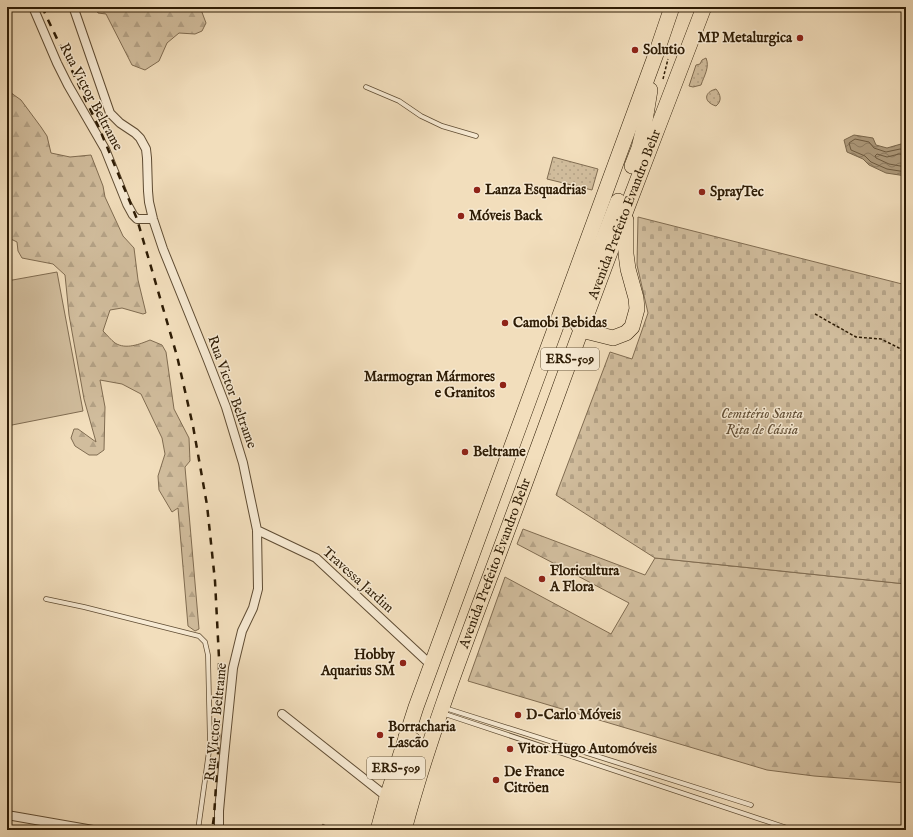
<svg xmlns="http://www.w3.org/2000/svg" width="913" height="837" font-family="'IM FELL English',serif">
	<defs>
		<pattern id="grass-dots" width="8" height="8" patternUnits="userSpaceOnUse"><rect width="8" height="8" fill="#d1bd9d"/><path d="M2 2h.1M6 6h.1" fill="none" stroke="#b4a286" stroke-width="1.8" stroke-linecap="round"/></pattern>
		<pattern id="forest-firs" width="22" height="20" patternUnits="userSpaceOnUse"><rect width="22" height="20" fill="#d1bd9d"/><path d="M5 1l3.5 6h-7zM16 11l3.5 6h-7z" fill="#b4a286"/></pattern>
		<pattern id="cemetery-stones" width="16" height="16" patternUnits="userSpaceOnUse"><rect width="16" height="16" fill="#d1bd9d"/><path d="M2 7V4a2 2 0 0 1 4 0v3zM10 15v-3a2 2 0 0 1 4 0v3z" fill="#b4a286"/></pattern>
		<pattern id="water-waves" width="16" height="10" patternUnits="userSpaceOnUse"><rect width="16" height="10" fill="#af9c7e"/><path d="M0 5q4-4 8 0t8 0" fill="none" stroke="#8f7e65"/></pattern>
	</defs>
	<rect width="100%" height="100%" fill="#f2debc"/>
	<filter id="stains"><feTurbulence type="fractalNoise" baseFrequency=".005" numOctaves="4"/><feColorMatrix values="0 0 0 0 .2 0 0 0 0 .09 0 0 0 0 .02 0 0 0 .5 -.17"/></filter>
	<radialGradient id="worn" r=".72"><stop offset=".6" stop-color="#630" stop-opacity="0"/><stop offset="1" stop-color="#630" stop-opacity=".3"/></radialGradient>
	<path fill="url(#grass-dots)" stroke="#806c51" d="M 706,58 C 710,67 704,76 701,85 L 693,87 L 689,86 L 696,65 L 700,64 L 702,60 Z
		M 716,89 C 721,95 722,101 716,106 C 703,102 704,92 716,89 Z
		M 553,157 L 598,169 L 592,190 L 547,179 Z"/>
	<path fill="url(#forest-firs)" stroke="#806c51" d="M 97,7 L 200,7 L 206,23 L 202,31 L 195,34 L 179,33 L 167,43 L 159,61 L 145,70 L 132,65 L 106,14 L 98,13 L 96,9 Z
		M 7,90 L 21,100 L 41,127 L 47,136 L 51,153 L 70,157 L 91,155 L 103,186 L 105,197 L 123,236 L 134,248 L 138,280 L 146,313 L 143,314 L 122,308 L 110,310 L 103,331 C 107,335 111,340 115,343 C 126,350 140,344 150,340 L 162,345 L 166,352 L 174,409 L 189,438 L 190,461 L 185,467 L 199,629 L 195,631 L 188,626 L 178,508 L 172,512 L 159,490 L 158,476 L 165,454 L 162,438 L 141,394 L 122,384 L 100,380 L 105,407 L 104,450 L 97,455 L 89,455 L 75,446 L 71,438 L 74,429 L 78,429 L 96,442 L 84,399 L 69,315 L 65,275 L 53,264 L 22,258 L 18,251 L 17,242 L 13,240 L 7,238 Z
		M 523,529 L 645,575 L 655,558 L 906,584 L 906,783 L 814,776 L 767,770 L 468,681 L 505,577 L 611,634 L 629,603 L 517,544 Z"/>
	<path fill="url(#cemetery-stones)" stroke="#806c51" d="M 638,217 L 906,285 L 906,584 L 655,558 L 556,495 L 610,352 L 632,359 L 648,313 L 637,265 Z"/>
	<path fill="#d1bd9d" stroke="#806c51" d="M 57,272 L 83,411 L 7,426 L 7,281 Z"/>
	<path fill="url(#water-waves)" stroke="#7b694e" d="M 854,135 L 873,138 L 876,145 L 887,148 L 901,144 L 906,147 L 906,176 L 886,173 L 869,165 L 863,159 L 847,152 L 844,140 Z"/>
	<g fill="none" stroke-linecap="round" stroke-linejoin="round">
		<path stroke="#6e5c42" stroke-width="1" d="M 906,150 L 900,149 L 886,152 L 874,148 L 869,142 L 855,139 L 849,143 L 851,150 L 865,156 L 871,162 L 887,169 L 906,172
			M 906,155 L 899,154 L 887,157 L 877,154 L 875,156 L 876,158 L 889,164 L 906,167"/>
		<path stroke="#7b694e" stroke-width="2.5" d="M 323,825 L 332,830"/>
		<defs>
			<path id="lane" d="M 366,87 L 399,101 L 421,116 L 442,126 L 476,136
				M 46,599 L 84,607 L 199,636 L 205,642 L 208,655 L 210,744 L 198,830
				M 445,708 L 751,805
				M 442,713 L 793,830
				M 42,830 L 43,821"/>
			<path id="street" d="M 33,7 L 57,63 L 68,85 L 105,149 L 127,204 L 133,215 L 137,219 L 153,219
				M 74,9 L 110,113 L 120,123 L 135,133 L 140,138 L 146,149 L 147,158 L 148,191 L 149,202 L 153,219 L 163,249 L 207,358 L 226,407 L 243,463 L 257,530 L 258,589 L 253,608 L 242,631 L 233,668 L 224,756 L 219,811 L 219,830
				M 257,530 L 316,558 L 431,665
				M 282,714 L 387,797
				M 7,815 L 93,830"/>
			<g id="highway">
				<path d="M 632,166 L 639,148 L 644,127 L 650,90"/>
				<path d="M 618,201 L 575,312 L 578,325 L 581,330 L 613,338 L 626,333 L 632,327 L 637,309 L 636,298 L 628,269 L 626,254 L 626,220"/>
				<path d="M 378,830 L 387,797 L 416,707 L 656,54 L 672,7"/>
				<path d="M 395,830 L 394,816 L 412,758 L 414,748 L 413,740 L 406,737"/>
				<path id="s1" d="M 404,830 C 433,721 476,616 515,510 C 552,411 587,311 625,213 C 651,144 678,76 704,7"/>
			</g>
		</defs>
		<use href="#lane" stroke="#5f4c33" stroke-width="5.5"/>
		<use href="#street" stroke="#5f4c33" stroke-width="10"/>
		<use href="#highway" stroke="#2e1c05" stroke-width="16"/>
		<path stroke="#2e1c05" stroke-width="1.5" stroke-dasharray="3 2" stroke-linecap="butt" d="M 663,79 L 668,59
			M 815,314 L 856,337 L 881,339 L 899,348 L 906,355"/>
		<use href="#lane" stroke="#f7ead3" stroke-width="4"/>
		<use href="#street" stroke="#f7ead3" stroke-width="8"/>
		<use href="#highway" stroke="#f2debc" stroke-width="15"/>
		<path stroke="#2e1c05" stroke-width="2.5" stroke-dasharray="7 7" stroke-linecap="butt" d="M 42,7 L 100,130 L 137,219 L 177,356 L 193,426 L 207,505 L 215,581 L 219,658 L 219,738 L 214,817 L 212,830"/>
	</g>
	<g fill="#8f2418" stroke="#f7ead3" stroke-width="1.5">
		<circle cx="800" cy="38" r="4"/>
		<circle cx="635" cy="50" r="4"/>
		<circle cx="477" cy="190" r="4"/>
		<circle cx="702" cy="192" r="4"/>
		<circle cx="461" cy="216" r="4"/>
		<circle cx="505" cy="323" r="4"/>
		<circle cx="503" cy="385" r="4"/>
		<circle cx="465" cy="452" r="4"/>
		<circle cx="542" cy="579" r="4"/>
		<circle cx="403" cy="663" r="4"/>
		<circle cx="518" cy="715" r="4"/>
		<circle cx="380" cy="735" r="4"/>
		<circle cx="510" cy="749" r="4"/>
		<circle cx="496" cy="780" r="4"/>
	</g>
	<g text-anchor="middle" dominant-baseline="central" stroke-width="3" stroke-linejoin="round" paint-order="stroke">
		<g fill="#f7ead3" stroke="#6a5a43" stroke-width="1">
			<rect x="541" y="348" width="58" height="22" rx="3"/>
			<rect x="367" y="757" width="58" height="22" rx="3"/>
		</g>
		<g font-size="13" font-weight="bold" fill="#2e1c05">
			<text x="570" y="359">ERS-509</text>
			<text x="396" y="768">ERS-509</text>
		</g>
		<g font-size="14" font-weight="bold" fill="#2e1c05" stroke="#f7ead3" text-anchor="start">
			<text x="792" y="38" text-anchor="end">MP Metalurgica</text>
			<text x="643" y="50">Solutio</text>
			<text x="485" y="190">Lanza Esquadrias</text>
			<text x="710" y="192">SprayTec</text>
			<text x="469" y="216">Móveis Back</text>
			<text x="513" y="323">Camobi Bebidas</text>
			<text x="495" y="377" text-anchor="end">Marmogran Mármores<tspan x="495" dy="16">e Granitos</tspan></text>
			<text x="473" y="452">Beltrame</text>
			<text x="550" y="571">Floricultura<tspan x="550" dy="16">A Flora</tspan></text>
			<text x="395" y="655" text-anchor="end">Hobby<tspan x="395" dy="16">Aquarius SM</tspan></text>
			<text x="526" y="715">D-Carlo Móveis</text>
			<text x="388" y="727">Borracharia<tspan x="388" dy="16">Lascão</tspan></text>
			<text x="518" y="749">Vitor Hugo Automóveis</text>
			<text x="504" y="772">De France<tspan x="504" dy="16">Citröen</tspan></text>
		</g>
		<g font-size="14" fill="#2e1c05" stroke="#f7ead3">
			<text transform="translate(91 97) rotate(62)">Rua Victor Beltrame</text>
			<text stroke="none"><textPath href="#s1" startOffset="654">Avenida Prefeito Evandro Behr</textPath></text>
			<text transform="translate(232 392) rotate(70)">Rua Victor Beltrame</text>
			<text stroke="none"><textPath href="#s1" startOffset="282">Avenida Prefeito Evandro Behr</textPath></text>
			<text transform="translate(358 580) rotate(42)">Travessa Jardim</text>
			<text transform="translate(216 722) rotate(-84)">Rua Victor Beltrame</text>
		</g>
		<g font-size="14" font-style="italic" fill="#5f4c33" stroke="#f7ead3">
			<text x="762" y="414">Cemitério Santa<tspan x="762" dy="16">Rita de Cássia</tspan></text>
		</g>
	</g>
	<rect width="913" height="837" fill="none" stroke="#f2debc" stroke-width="24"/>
	<rect x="8" y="8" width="897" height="821" fill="none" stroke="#2e1c05" stroke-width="2"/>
	<rect x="12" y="12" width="889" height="813" fill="none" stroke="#2e1c05"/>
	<rect width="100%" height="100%" filter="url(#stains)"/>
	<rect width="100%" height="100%" fill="url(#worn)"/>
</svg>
